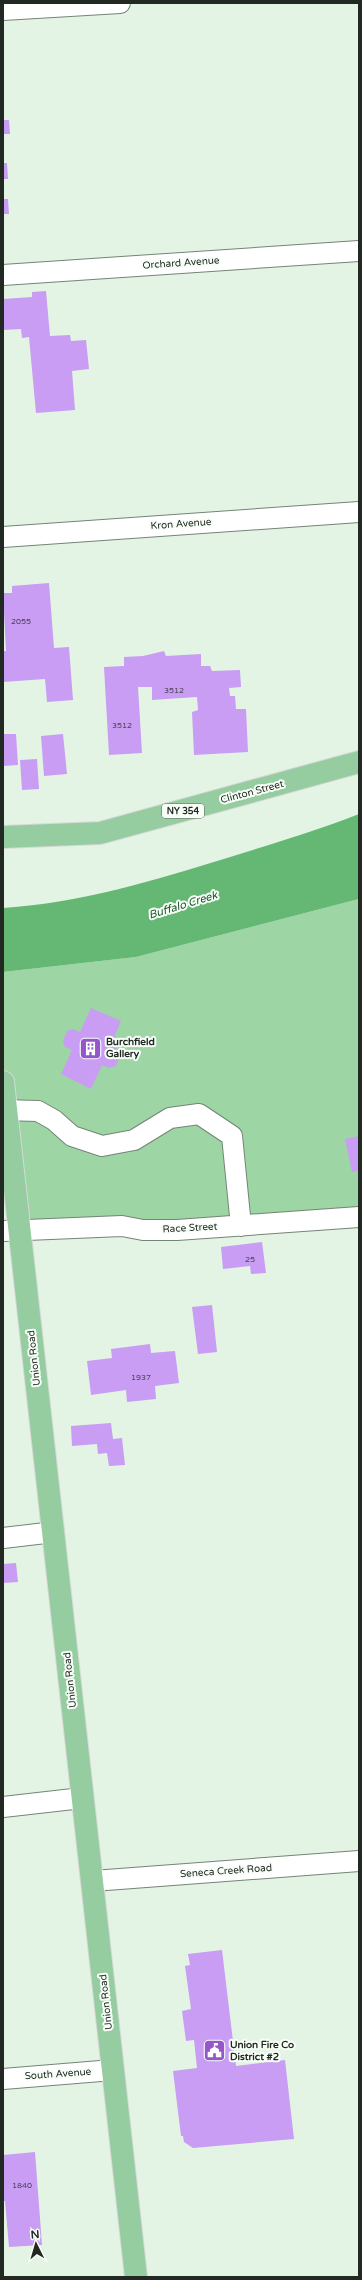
<svg xmlns="http://www.w3.org/2000/svg" width="362" height="2280" font-family="'Varela Round',sans-serif">
	<rect width="100%" height="100%" fill="#e3f4e4"/>
	<path fill="#9ed5a5" d="M 359,899 L 359,1217 L 20,1229 L 3,1066 L 3,972 L 136,957 Z"/>
	<path fill="#65b874" d="M 359,814 L 359,899 L 136,957 L 3,972 L 3,908 C 81,903 152,881 227,858 C 271,844 316,831 359,814 Z"/>
	<path fill="#c89df3" d="M 3,120 L 9,120 L 10,134 L 3,134 Z
		M 3,163 L 7,163 L 8,179 L 3,179 Z
		M 3,199 L 8,199 L 9,214 L 3,214 Z
		M 46,291 L 50,336 L 70,335 L 71,341 L 86,340 L 89,369 L 72,371 L 75,410 L 36,413 L 29,337 L 22,338 L 21,329 L 3,330 L 3,299 L 32,297 L 32,292 Z
		M 49,583 L 54,648 L 69,647 L 73,700 L 47,702 L 45,679 L 3,682 L 3,651 L 6,651 L 3,593 L 12,593 L 12,586 Z
		M 164,651 L 166,656 L 201,654 L 201,666 L 210,666 L 212,671 L 240,670 L 241,687 L 229,688 L 230,696 L 235,696 L 236,709 L 246,709 L 248,752 L 194,755 L 192,712 L 198,710 L 197,697 L 152,700 L 152,687 L 138,687 L 142,753 L 109,755 L 104,667 L 124,666 L 124,657 L 143,656 Z
		M 3,734 L 16,734 L 18,765 L 3,766 Z
		M 63,734 L 67,774 L 44,776 L 41,736 Z
		M 37,759 L 39,789 L 22,790 L 20,760 Z
		M 91,1008 L 121,1021 L 111,1045 L 117,1049 L 120,1056 L 116,1066 L 109,1068 L 102,1065 L 91,1089 L 61,1074 L 72,1050 L 65,1047 L 63,1041 L 67,1031 L 73,1029 L 80,1032 Z
		M 359,1136 L 359,1171 L 352,1172 L 345,1139 Z
		M 262,1242 L 266,1273 L 251,1274 L 250,1266 L 223,1269 L 221,1247 Z
		M 212,1305 L 217,1352 L 198,1354 L 192,1307 Z
		M 150,1344 L 151,1353 L 175,1351 L 179,1383 L 155,1386 L 156,1399 L 127,1402 L 126,1390 L 91,1395 L 87,1361 L 112,1358 L 111,1349 Z
		M 111,1423 L 113,1439 L 122,1438 L 125,1465 L 109,1466 L 107,1453 L 98,1454 L 97,1444 L 72,1446 L 71,1426 Z
		M 16,1563 L 18,1582 L 3,1583 L 3,1564 Z
		M 222,1950 L 236,2066 L 285,2060 L 294,2139 L 193,2148 L 184,2142 L 183,2136 L 181,2136 L 173,2071 L 197,2068 L 194,2040 L 186,2041 L 182,2011 L 191,2009 L 185,1966 L 190,1965 L 188,1954 Z
		M 35,2152 L 42,2245 L 9,2247 L 5,2201 L 3,2201 L 3,2155 Z"/>
	<g fill="none" stroke-linecap="round" stroke-linejoin="round">
		<defs>
			<path id="minor" d="M 3,10 L 120,3
				M 3,275 L 359,251
				M 3,537 L 359,512
				M 3,1110 L 38,1111 L 54,1120 L 72,1136 L 102,1146 L 134,1140 L 170,1118 L 199,1114 L 232,1136 L 241,1226
				M 3,1231 L 122,1226 L 143,1230 L 177,1230 L 359,1217
				M 3,1538 L 54,1532
				M 3,1807 L 82,1798
				M 93,1881 L 359,1861
				M 3,2079 L 113,2070"/>
			<path id="major" d="M 3,837 L 100,833 L 359,762
				M 3,1082 L 136,2277"/>
		</defs>
		<use href="#minor" stroke="#748476" stroke-width="22"/>
		<use href="#major" stroke="#d7d8d7" stroke-width="24"/>
		<use href="#minor" stroke="#fff" stroke-width="20"/>
		<use href="#major" stroke="#95cda1" stroke-width="22"/>
	</g>
	<defs>
		<symbol id="building-square" viewBox="-11 -11 22 22"><rect x="-9" y="-9" width="18" height="18" rx="4" fill="#9556cc" stroke="#f7fef8"/><path d="M-4-6H4V6H1V3H-1V6H-4ZM-2.5-4.3h1.7v1.8h-1.7ZM.8-4.3h1.7v1.8H.8ZM-2.5-1h1.7V.8h-1.7ZM.8-1h1.7V.8H.8Z" fill="#fff"/></symbol>
		<symbol id="civic-square" viewBox="-11 -11 22 22"><rect x="-9" y="-9" width="18" height="18" rx="4" fill="#9556cc" stroke="#f7fef8"/><path d="M-.6-6.5H3V-4.5H.6V-3L4-1V1h2V6H-6V1h2V-1L-.6-3ZM-1.2 2.5V6h2.4V2.5Z" fill="#fff"/></symbol>
	</defs>
	<g fill-rule="evenodd">
		<use href="#building-square" x="78" y="1036" width="25" height="25"/>
		<use href="#civic-square" x="202" y="2038" width="25" height="25"/>
	</g>
	<g text-anchor="middle" dominant-baseline="central" stroke-width="4" stroke-linejoin="round" paint-order="stroke">
		<g font-size="8" fill="#4c4657">
			<text x="21" y="621">2055</text>
			<text x="174" y="690">3512</text>
			<text x="122" y="725">3512</text>
			<text x="250" y="1259">25</text>
			<text x="141" y="1377">1937</text>
			<text x="22" y="2185">1840</text>
		</g>
		<rect fill="#f7fef8" stroke="#626963" stroke-width="1" x="162" y="804" width="42" height="14" rx="3"/>
		<g font-size="9" font-weight="bold" fill="#222923">
			<text x="183" y="811">NY 354</text>
		</g>
		<g font-size="10" fill="#222923" stroke="#f7fef8">
			<text transform="translate(181 263) rotate(-4)">Orchard Avenue</text>
			<text transform="translate(181 524) rotate(-4)">Kron Avenue</text>
			<text transform="translate(252 792) rotate(-15)">Clinton Street</text>
			<text transform="translate(190 1228) rotate(-3)">Race Street</text>
			<text transform="translate(34 1358) rotate(-96)">Union Road</text>
			<text transform="translate(70 1680) rotate(-96)">Union Road</text>
			<text transform="translate(226 1871) rotate(-4)">Seneca Creek Road</text>
			<text transform="translate(106 2002) rotate(-96)">Union Road</text>
			<text transform="translate(58 2074) rotate(-4)">South Avenue</text>
		</g>
		<g font-size="10" font-weight="bold" fill="#222923" stroke="#f7fef8" text-anchor="start">
			<text x="106" y="1042">Burchfield<tspan x="106" dy="12">Gallery</tspan></text>
			<text x="230" y="2045">Union Fire Co<tspan x="230" dy="12">District #2</tspan></text>
		</g>
		<g font-size="11" font-style="italic" fill="#1a5528" stroke="#f7fef8">
			<text transform="translate(183 905) rotate(-17)">Buffalo Creek</text>
		</g>
	</g>
	<rect width="362" height="2280" fill="none" stroke="#222923" stroke-width="8"/>
	<g transform="translate(36 2244) rotate(355)" stroke="#f7fef8" stroke-width="3" paint-order="stroke">
	<path d="M0-3L7 15L0 10L-7 15Z" fill="#222923"/>
	<text y="-6" font-size="11" font-weight="bold" text-anchor="middle" fill="#222923">N</text>
	</g>
</svg>
